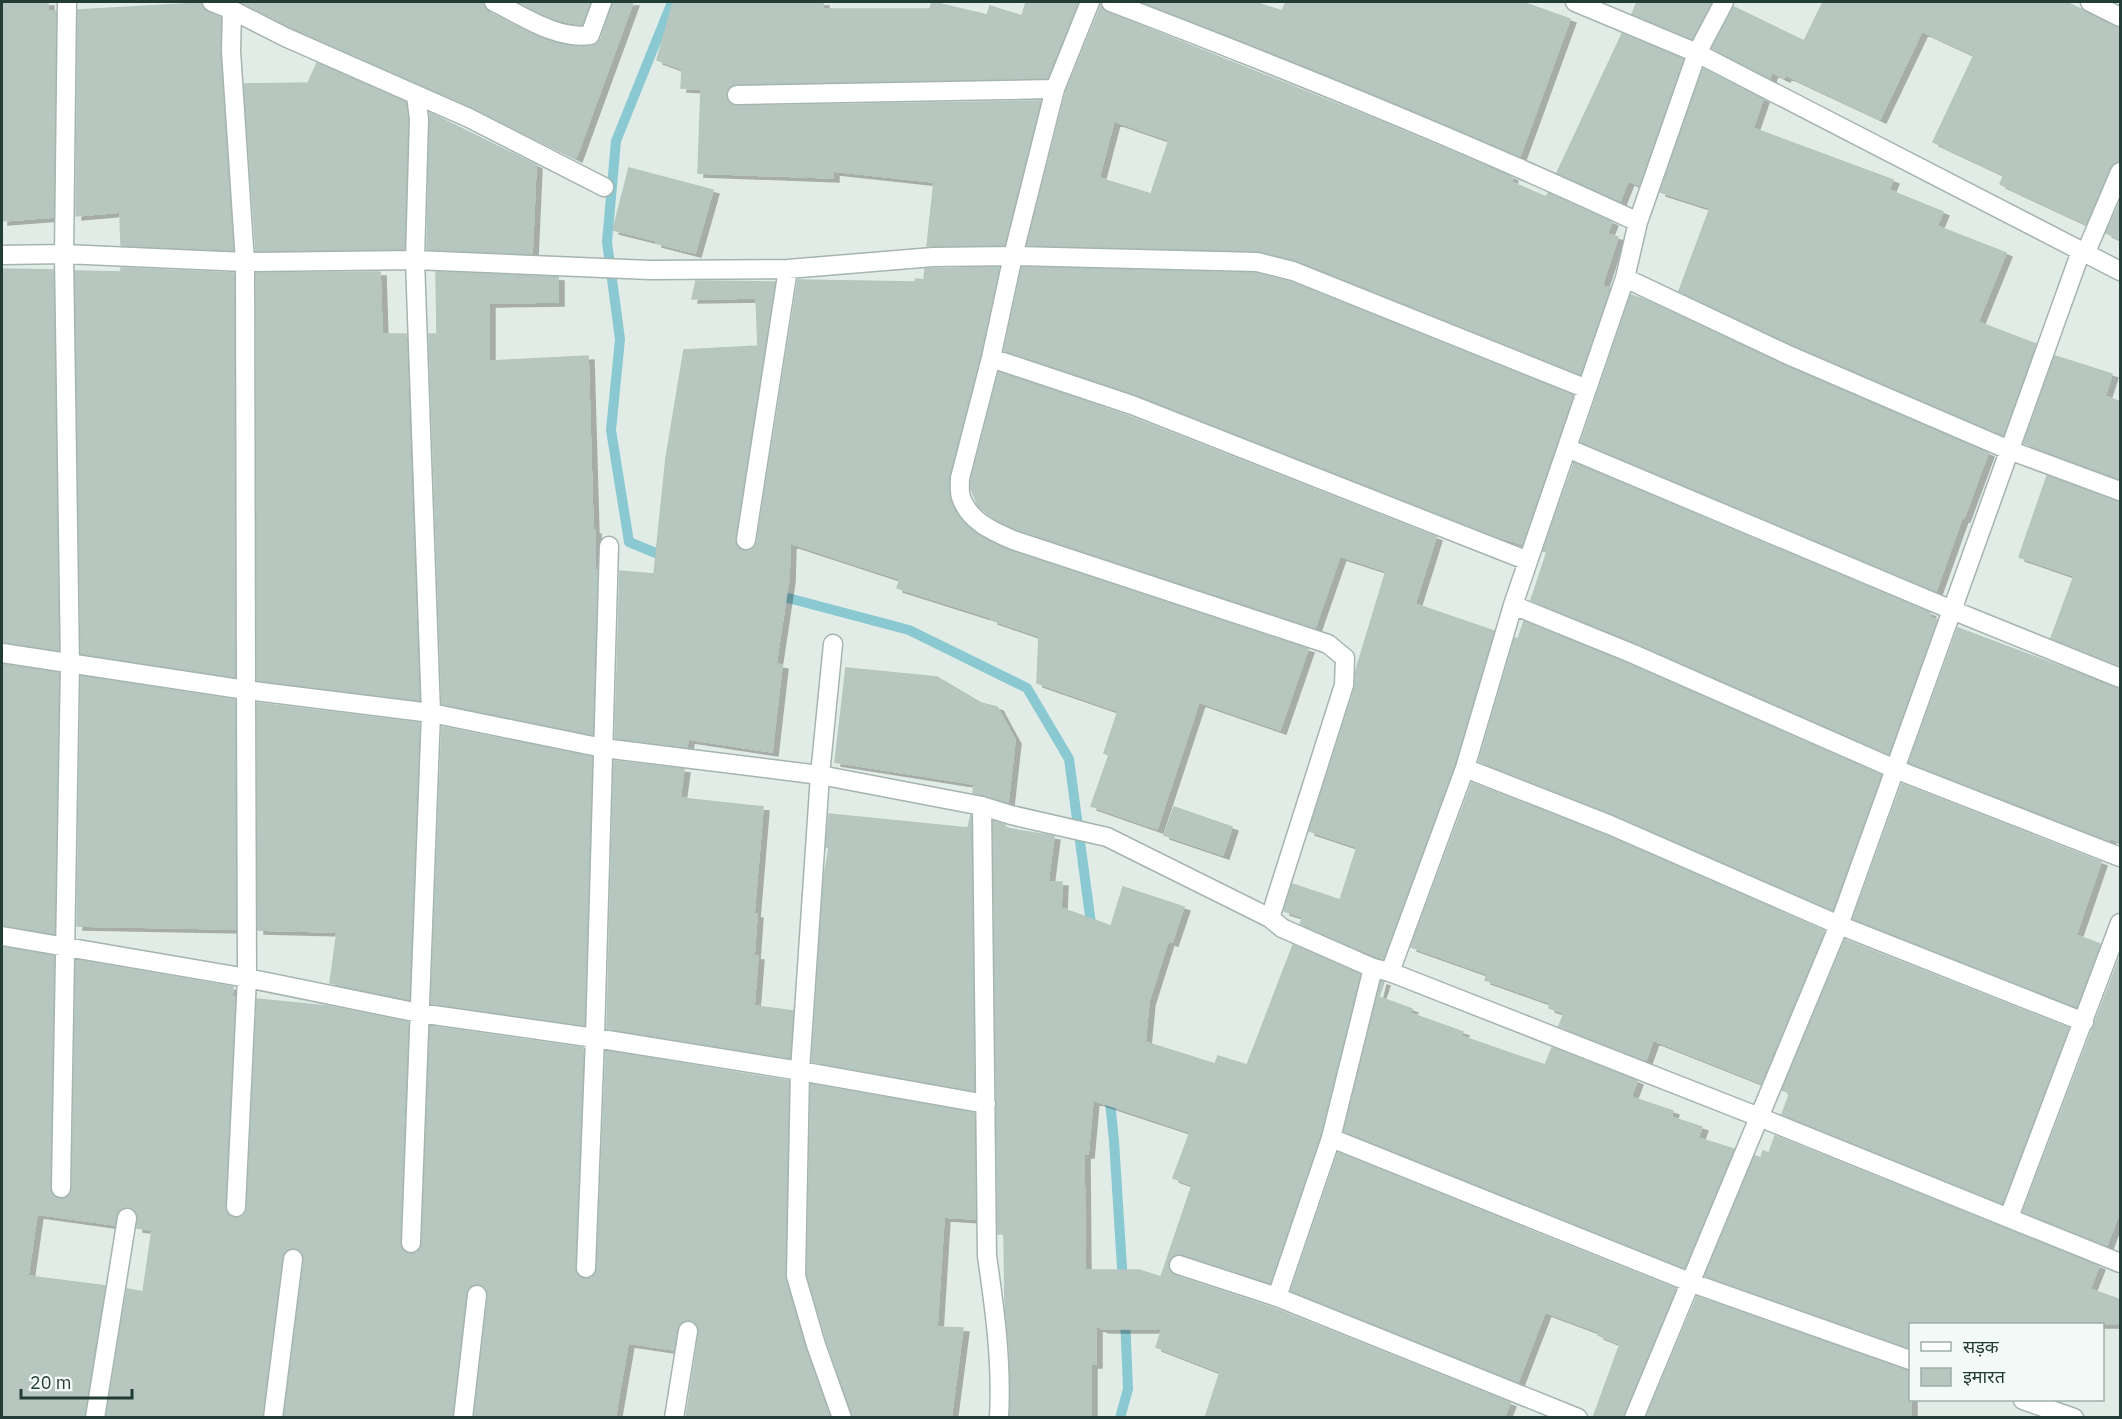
<svg xmlns="http://www.w3.org/2000/svg" width="2122" height="1419" font-family="'IBM Plex Sans','Noto Sans Devanagari',sans-serif">
	<defs>
		<filter id="shadow"><feDropShadow dx="6" dy="4" stdDeviation="0" flood-color="#0004"/></filter>
	</defs>
	<rect width="100%" height="100%" fill="#e2ece7"/>
	<g fill="none" stroke-linecap="round" stroke-linejoin="round">
		<path stroke="#8ac9d1" stroke-width="10" d="M 668,558 L 629,542 L 611,430 L 620,339 L 607,242 L 616,141 L 672,2
			M 773,594 L 909,630 L 1027,688 L 1069,759 L 1092,931
			M 1109,1092 L 1114,1141 L 1123,1283
			M 1120,1418 L 1128,1389 L 1125,1317"/>
	</g>
	<path fill="#b7c7c0" stroke="#b5c6be" stroke-width="1.5" fill-rule="evenodd" filter="url(#shadow)" d="M 2,2 L 48,2 L 48,11 L 56,11 L 53,217 L 2,221 Z
		M 240,2 L 483,2 L 484,8 L 488,12 L 524,30 L 550,41 L 578,47 L 591,46 L 597,44 L 601,39 L 613,2 L 633,2 L 576,158 L 474,108 L 326,43 Z
		M 518,2 L 590,2 L 582,24 L 578,24 L 556,20 Z
		M 673,2 L 823,2 L 823,9 L 930,9 L 932,2 L 987,15 L 990,6 L 1022,16 L 1026,2 L 1078,2 L 1047,78 L 737,84 L 731,86 L 727,90 L 726,96 L 728,101 L 737,106 L 1041,101 L 1004,245 L 927,246 L 934,182 L 833,171 L 833,178 L 698,173 L 701,89 L 681,88 L 682,69 L 657,60 Z
		M 1141,2 L 1254,2 L 1282,11 L 1286,2 L 1522,2 L 1570,19 L 1520,156 L 1315,70 Z
		M 1637,2 L 1712,2 L 1692,39 L 1632,14 Z
		M 1823,2 L 2066,2 L 2121,28 L 2121,161 L 2114,163 L 2110,168 L 2086,224 L 2000,184 L 2004,175 L 1933,142 L 1974,55 L 1922,31 L 1880,119 L 1786,75 L 1784,78 L 1772,72 L 1770,78 L 1712,48 L 1734,7 L 1804,41 Z
		M 201,3 L 207,12 L 221,18 L 220,52 L 233,250 L 121,245 L 120,212 L 76,216 L 78,10 Z
		M 1101,6 L 1107,12 L 1372,118 L 1512,177 L 1511,182 L 1546,197 L 1548,193 L 1612,222 L 1607,234 L 1618,237 L 1602,286 L 1610,288 L 1580,374 L 1297,261 L 1260,251 L 1027,245 L 1066,92 ZM 1114,121 L 1169,140 L 1151,194 L 1099,178 Z
		M 1622,34 L 1683,59 L 1639,185 L 1628,181 L 1620,201 L 1557,173 Z
		M 317,63 L 406,102 L 408,120 L 404,249 L 256,251 L 244,84 L 308,83 Z
		M 1703,69 L 1763,99 L 1753,128 L 1893,180 L 1889,190 L 1943,212 L 1937,226 L 2006,253 L 1978,322 L 2036,344 L 2003,435 L 1791,344 L 1679,291 L 1710,208 L 1660,192 Z
		M 430,113 L 536,165 L 532,254 L 427,249 Z
		M 629,168 L 713,190 L 695,253 L 656,243 L 657,241 L 613,230 Z
		M 2121,200 L 2121,240 L 2106,233 Z
		M 999,267 L 980,355 L 949,475 L 949,497 L 955,512 L 975,533 L 1009,550 L 1308,649 L 1280,730 L 1199,702 L 1157,829 L 1091,806 L 1109,755 L 1104,753 L 1118,711 L 1037,683 L 1039,636 L 992,620 L 992,618 L 897,588 L 900,579 L 790,543 L 789,578 L 776,664 L 782,665 L 772,752 L 688,739 L 687,747 L 615,738 L 620,571 L 654,574 L 666,458 L 684,350 L 758,346 L 756,298 L 692,299 L 696,281 L 775,282 L 735,538 L 739,548 L 745,551 L 754,547 L 757,542 L 798,280 L 915,282 L 916,279 L 924,280 L 925,269 Z
		M 1022,267 L 1255,273 L 1290,282 L 1573,395 L 1522,544 L 1496,536 L 1136,395 L 1004,351 Z
		M 121,268 L 234,273 L 235,677 L 81,654 L 75,271 L 121,272 Z
		M 2,269 L 53,270 L 59,650 L 2,642 Z
		M 380,272 L 382,334 L 406,334 L 419,700 L 257,680 L 256,273 Z
		M 436,272 L 558,277 L 558,302 L 489,303 L 489,361 L 588,356 L 593,530 L 595,530 L 595,570 L 597,570 L 592,734 L 442,704 L 429,334 L 437,334 Z
		M 1631,295 L 1645,300 L 1782,364 L 1988,453 L 1964,518 L 1962,518 L 1936,591 L 1581,442 Z
		M 2055,356 L 2112,374 L 2105,396 L 2121,402 L 2121,479 L 2024,443 Z
		M 999,372 L 1128,416 L 1436,537 L 1415,604 L 1494,631 L 1454,764 L 1383,959 L 1300,924 L 1303,917 L 1284,911 L 1292,884 L 1340,900 L 1357,847 L 1309,831 L 1355,688 L 1356,670 L 1386,571 L 1340,556 L 1315,628 L 1017,529 L 1002,523 L 989,515 L 978,506 L 971,488 L 971,480 Z
		M 1574,463 L 1930,613 L 1929,617 L 1937,620 L 1888,754 L 1635,643 L 1531,600 L 1547,552 L 1543,551 Z
		M 2047,476 L 2121,502 L 2121,666 L 2051,638 L 2074,576 L 2019,557 Z
		M 1524,621 L 1627,663 L 1881,775 L 1832,910 L 1614,815 L 1479,761 L 1515,638 L 1518,639 Z
		M 1958,628 L 2121,689 L 2121,842 L 2110,838 L 2109,840 L 1909,763 Z
		M 2,664 L 59,673 L 54,934 L 2,925 Z
		M 846,668 L 937,677 L 981,703 L 997,707 L 1015,740 L 1008,802 L 973,793 L 974,784 L 835,762 Z
		M 81,676 L 235,700 L 236,929 L 77,926 Z
		M 257,703 L 419,723 L 409,999 L 330,983 L 337,932 L 258,930 Z
		M 442,727 L 592,757 L 584,1025 L 431,1003 Z
		M 614,761 L 684,769 L 680,798 L 763,807 L 754,914 L 757,914 L 754,956 L 758,956 L 754,1006 L 793,1011 L 790,1058 L 607,1028 Z
		M 1472,783 L 1606,835 L 1824,931 L 1761,1083 L 1653,1040 L 1646,1060 L 1559,1026 L 1564,1013 L 1549,1008 L 1550,1003 L 1485,980 L 1487,974 L 1411,947 Z
		M 1902,784 L 2101,862 L 2076,935 L 2100,944 L 2076,1007 L 1853,919 Z
		M 1174,807 L 1232,827 L 1223,855 L 1164,835 Z
		M 829,814 L 968,828 L 971,815 L 974,1090 L 812,1062 L 824,877 L 829,848 L 826,847 Z
		M 993,821 L 1005,825 L 1005,828 L 1054,836 L 1048,882 L 1062,882 L 1061,908 L 1111,926 L 1123,887 L 1184,907 L 1172,942 L 1168,941 L 1149,1001 L 1145,1042 L 1215,1064 L 1218,1056 L 1247,1065 L 1293,945 L 1360,974 L 1320,1135 L 1270,1283 L 1182,1254 L 1171,1257 L 1168,1268 L 1176,1276 L 1273,1308 L 1510,1403 L 1504,1418 L 1205,1418 L 1220,1372 L 1156,1347 L 1162,1329 L 1103,1329 L 1096,1326 L 1096,1364 L 1091,1364 L 1091,1415 L 1084,1415 L 1084,1418 L 1010,1418 L 1010,1356 L 1005,1303 L 1004,1234 L 998,1234 ZM 1093,1100 L 1190,1132 L 1173,1178 L 1192,1185 L 1161,1277 L 1139,1270 L 1085,1270 L 1084,1154 L 1088,1154 Z
		M 1845,940 L 2068,1028 L 2002,1203 L 1782,1114 L 1790,1093 L 1782,1090 Z
		M 2,947 L 54,956 L 50,1188 L 52,1194 L 60,1199 L 67,1197 L 72,1188 L 76,960 L 233,987 L 232,997 L 235,997 L 225,1206 L 226,1213 L 235,1218 L 242,1217 L 247,1208 L 257,999 L 327,1006 L 408,1022 L 400,1243 L 401,1249 L 410,1254 L 417,1253 L 422,1243 L 430,1026 L 583,1048 L 575,1268 L 576,1274 L 585,1279 L 592,1278 L 597,1268 L 606,1051 L 789,1081 L 785,1276 L 805,1349 L 830,1418 L 686,1418 L 699,1333 L 696,1323 L 689,1320 L 683,1321 L 679,1324 L 674,1350 L 628,1343 L 615,1418 L 474,1418 L 488,1296 L 484,1286 L 478,1284 L 468,1288 L 466,1294 L 452,1418 L 284,1418 L 304,1260 L 300,1250 L 294,1248 L 284,1252 L 282,1258 L 262,1418 L 106,1418 L 127,1289 L 143,1292 L 152,1230 L 137,1228 L 137,1213 L 128,1207 L 118,1211 L 115,1225 L 37,1214 L 28,1276 L 105,1286 L 84,1418 L 2,1418 Z
		M 2121,954 L 2121,1208 L 2107,1245 L 2023,1212 Z
		M 1381,981 L 1384,982 L 1379,997 L 1412,1009 L 1410,1013 L 1463,1032 L 1461,1036 L 1545,1065 L 1552,1048 L 1637,1081 L 1631,1097 L 1673,1111 L 1671,1117 L 1702,1127 L 1698,1138 L 1734,1149 L 1684,1268 L 1344,1131 Z
		M 811,1084 L 974,1113 L 975,1219 L 944,1217 L 937,1327 L 963,1328 L 951,1418 L 853,1418 L 827,1342 L 807,1275 Z
		M 1775,1136 L 2099,1266 L 2090,1289 L 2121,1300 L 2121,1324 L 1911,1324 L 1911,1348 L 1705,1276 L 1755,1156 L 1761,1158 L 1763,1151 L 1769,1153 Z
		M 1338,1153 L 1676,1289 L 1623,1418 L 1593,1418 L 1620,1344 L 1598,1335 L 1599,1332 L 1545,1312 L 1518,1382 L 1291,1291 Z
		M 1697,1297 L 1911,1371 L 1911,1418 L 1646,1418 Z"/>
	<g fill="none" stroke-linecap="round" stroke-linejoin="round">
		<defs>
			<path id="minor" d="M 212,2 L 232,10 L 285,37 L 469,118 L 604,187
				M 494,2 C 523,16 557,40 590,35 L 602,2
				M 1090,2 L 1055,89 L 1013,256 L 991,358 L 960,478 C 960,484 959,492 961,497 C 969,521 992,531 1013,540 L 1298,634 L 1328,644 L 1345,658 L 1344,685 L 1270,918
				M 1111,2 C 1289,70 1465,141 1638,222
				M 1575,2 L 1697,53 L 2120,271
				M 2090,2 L 2120,17
				M 232,10 L 231,51 L 245,262 L 246,690 L 247,978 L 236,1207
				M 737,95 L 1055,89
				M 2086,252 L 2120,172
				M 2,255 L 64,254 L 245,262 L 415,260 L 650,270 L 788,269 L 933,257 L 1013,256 L 1257,262 L 1293,271 L 1587,389
				M 1625,278 L 1786,354 L 2009,450 L 2120,491
				M 991,358 L 1132,405 L 1528,561
				M 1567,448 L 1952,610 L 2120,678
				M 746,540 L 788,269
				M 1513,605 L 1631,653 L 1895,769 L 2120,857
				M 833,644 L 820,775 L 800,1071 L 796,1276 L 816,1345 L 842,1418
				M 1465,768 L 1610,825 L 1839,925 L 2084,1022
				M 982,806 L 987,1256 C 995,1311 1002,1362 999,1418
				M 2,936 L 247,978 L 419,1013 L 595,1038 L 800,1071 L 986,1104
				M 1390,972 L 1465,768 L 1513,605 L 1625,278 L 1638,222 L 1697,53 L 1724,2
				M 1331,1138 L 1692,1283 L 1910,1360
				M 61,1188 L 70,665 L 64,254 L 67,2
				M 2009,1217 L 2120,923
				M 411,1243 L 431,713 L 415,260 L 419,119 L 416,95
				M 1179,1265 L 1277,1297 L 1578,1418
				M 586,1268 L 595,1038 L 609,546
				M 1277,1297 L 1331,1138 L 1373,968
				M 2023,1400 L 2074,1418
				M 95,1418 L 127,1218
				M 273,1418 L 293,1259
				M 463,1418 L 477,1295
				M 674,1418 L 688,1331
				M 1634,1418 L 1839,925 L 2081,251"/>
			<path id="tertiary" d="M 2,653 L 246,690 L 431,713 L 603,748 L 820,775 L 982,806 L 1011,815 L 1107,837 L 1270,918 L 1282,928 L 1373,968 L 1390,972 L 1759,1117 L 2120,1263"/>
		</defs>
		<use href="#minor" stroke="#a5b4ae" stroke-width="21"/>
		<use href="#tertiary" stroke="#a5b4ae" stroke-width="21"/>
		<use href="#minor" stroke="#fff" stroke-width="18"/>
		<use href="#tertiary" stroke="#fff" stroke-width="18"/>
	</g>
	<rect width="2122" height="1419" fill="none" stroke="#223d35" stroke-width="6"/>
	<rect x="1909" y="1323" width="195" height="78" fill="#f3f9f6" stroke="#9faea9" stroke-width="1.5"/>
	<rect x="1921" y="1342" width="30" height="9" fill="#ffffff" stroke="#9faea9" stroke-width="1.5"/>
	<text x="1963" y="1353" font-size="18" fill="#223d35">सड़क</text>
	<rect x="1921" y="1368" width="30" height="18" fill="#b7c7c0" stroke="#9faea9" stroke-width="1.5"/>
	<text x="1963" y="1383" font-size="18" fill="#223d35">इमारत</text>
	<path d="M21 1389v9h111v-9" fill="none" stroke="#223d35" stroke-width="3"/>
	<text x="30" y="1389" font-size="18" fill="#223d35" stroke="#f3f9f6" stroke-width="4.5" paint-order="stroke">20 m</text>
</svg>
